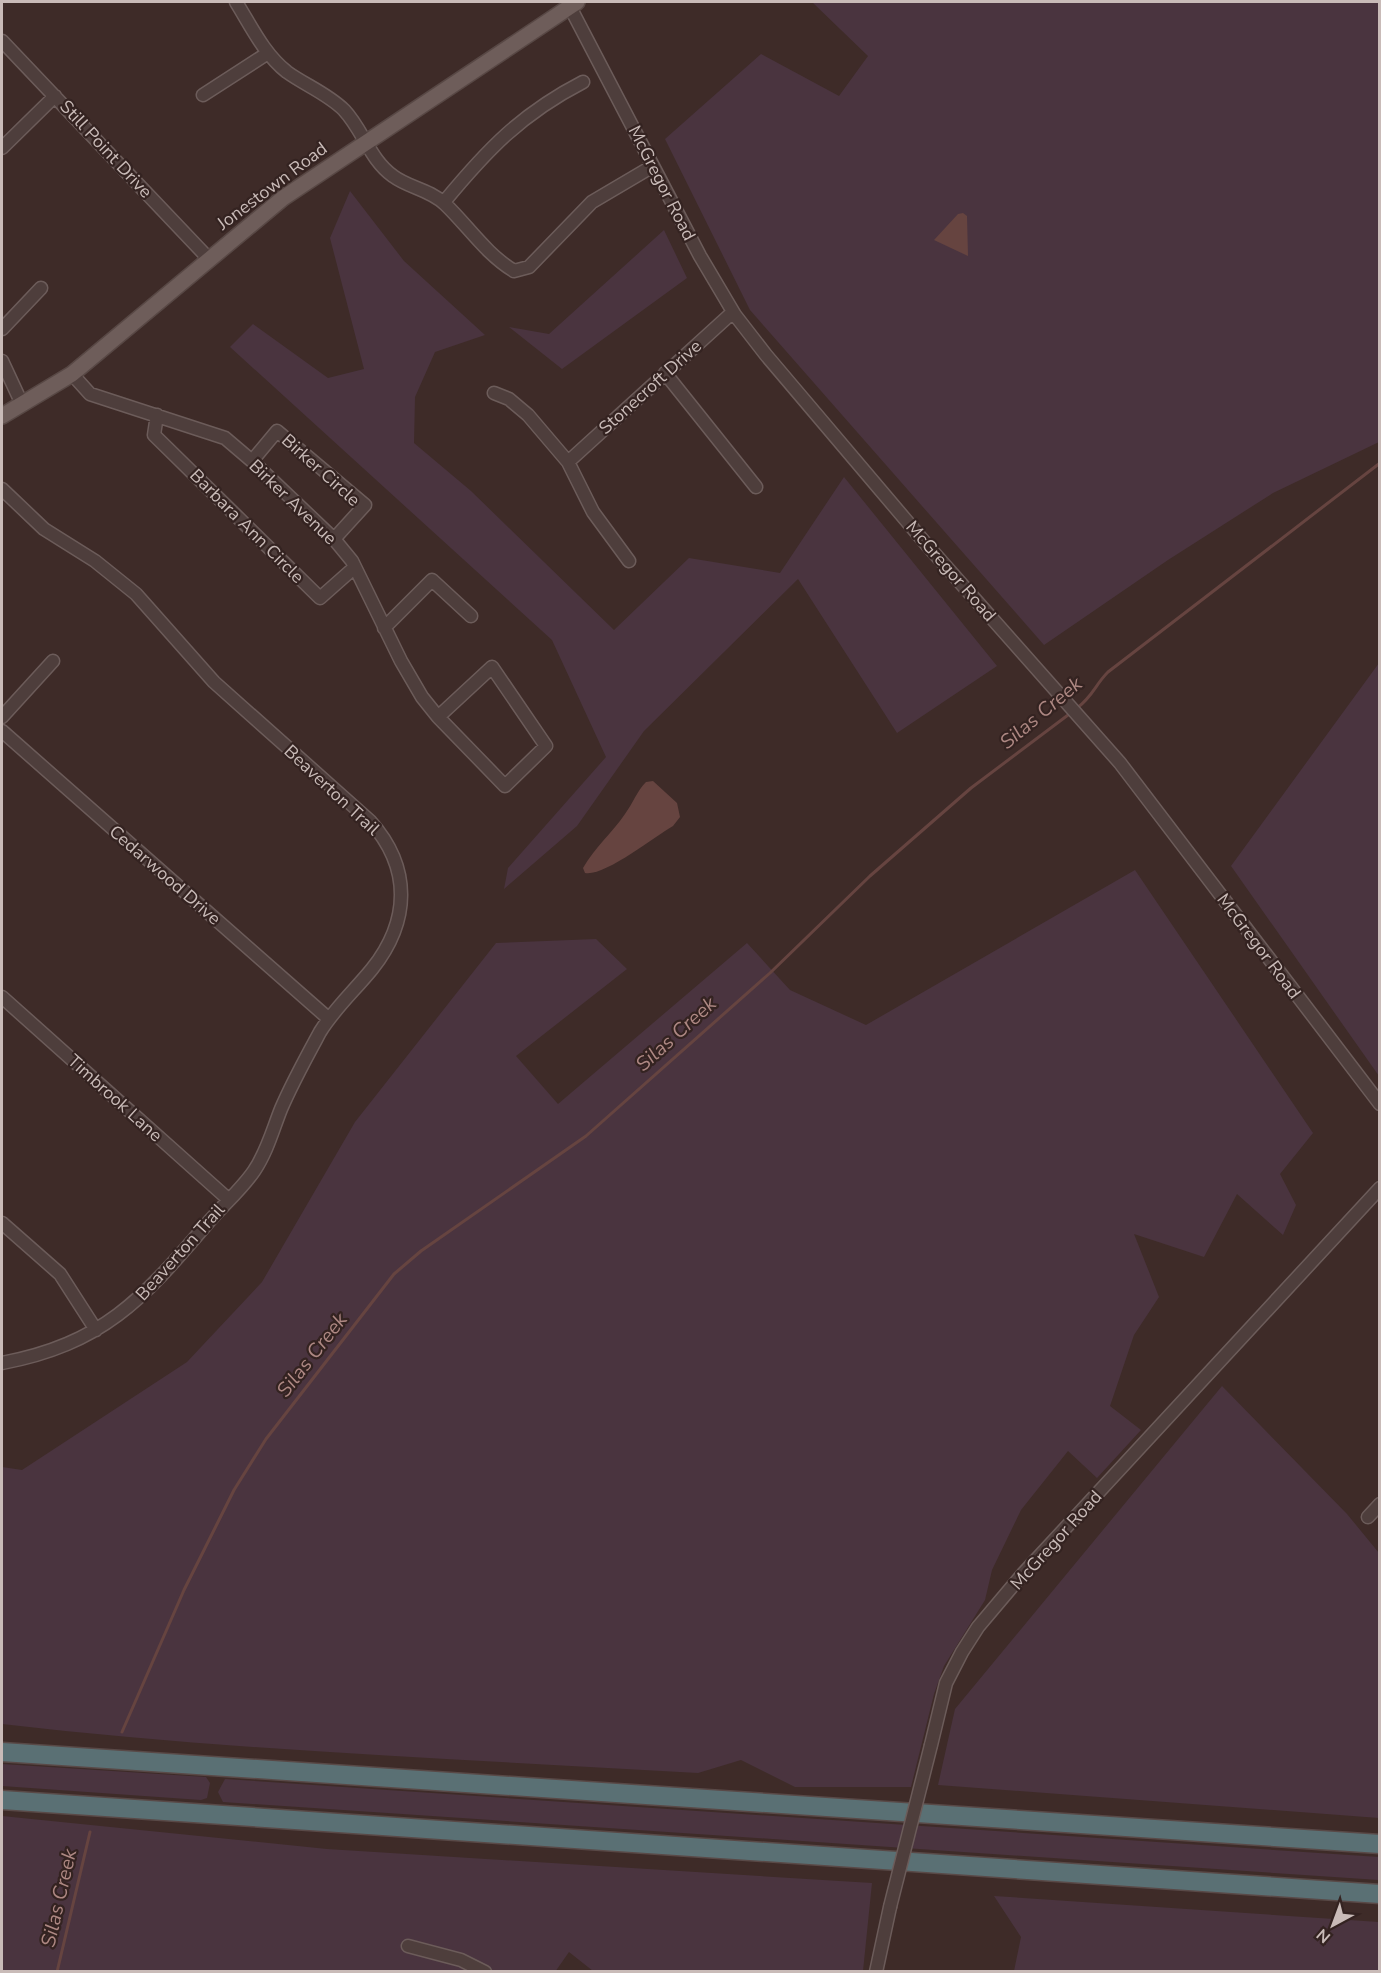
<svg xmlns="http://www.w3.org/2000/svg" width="1381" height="1973" font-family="'Nunito Sans',sans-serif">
	<rect width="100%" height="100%" fill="#3e2b28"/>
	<path fill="#4a343f" d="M 812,2 L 1379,2 L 1379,442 L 1273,493 L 1168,560 L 1044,645 L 750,310 L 665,139 L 761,54 L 839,96 L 868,56 Z
		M 350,191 L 404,261 L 485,335 L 435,352 L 415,397 L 414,443 L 471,491 L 614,630 L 689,558 L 780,573 L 844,477 L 997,666 L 897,733 L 798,579 L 644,731 L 577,826 L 504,889 L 508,868 L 606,757 L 552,640 L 230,347 L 253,324 L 328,378 L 364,369 L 330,238 Z
		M 664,230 L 687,278 L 562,369 L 509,327 L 549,334 Z
		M 1379,663 L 1380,1076 L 1379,1076 L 1231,866 Z
		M 1135,870 L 1313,1133 L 1280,1174 L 1296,1205 L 1283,1235 L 1237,1194 L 1204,1257 L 1134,1234 L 1159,1297 L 1134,1335 L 1110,1406 L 1141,1430 L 1097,1478 L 1068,1451 L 1021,1510 L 992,1570 L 985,1600 L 944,1666 L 934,1694 L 911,1787 L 795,1787 L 741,1760 L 698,1773 C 466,1759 232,1751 2,1724 L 2,1467 L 22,1470 L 187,1362 L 262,1282 L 355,1122 L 496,943 L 596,939 L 627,969 L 516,1056 L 558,1104 L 747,943 L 790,990 L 866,1025 Z
		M 1222,1386 L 1347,1514 L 1379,1553 L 1379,1818 L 938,1785 L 955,1709 Z
		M 2,1764 L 206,1777 L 210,1783 L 207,1798 L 201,1800 L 2,1786 Z
		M 225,1779 L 1379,1857 L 1379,1880 L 223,1802 L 218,1792 Z
		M 2,1816 L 327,1849 L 872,1883 L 863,1971 L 593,1971 L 569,1952 L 555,1972 L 2,1971 Z
		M 994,1896 L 1379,1922 L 1379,1971 L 1014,1971 L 1021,1937 Z"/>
	<path fill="#664440" d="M 963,213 L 967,216 L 968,256 L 934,240 L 958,214 Z
		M 653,781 L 677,803 L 680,817 L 673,826 C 654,837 604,877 585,873 L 583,868 C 595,847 612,833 625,814 C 633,803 637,791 646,782 Z"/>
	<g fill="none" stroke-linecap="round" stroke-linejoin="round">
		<path stroke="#664440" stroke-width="3" d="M 1077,708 C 1093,696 1095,685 1108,672 L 1380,463
			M 122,1732 L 184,1590 L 234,1490 L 266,1439 L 394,1274 L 421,1251 L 586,1136 L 770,973 L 870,876 L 971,788 L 1072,712
			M 57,1972 L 90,1832"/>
		<defs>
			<path id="minor" d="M 236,2 C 251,26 264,54 287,72 C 305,85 328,94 344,110 C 363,130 370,160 393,176 C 409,188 429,189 445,204 C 468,226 486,254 514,271 L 529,267 L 592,202 L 653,166
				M 570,7 L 700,256 L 735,315 L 766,355 L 927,545 L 1120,763 L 1380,1104
				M 2,41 L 209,259
				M 203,95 L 268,53
				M 2,148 L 55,96
				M 444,202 C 487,150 521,114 583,82
				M 2,329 L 41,288
				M 2,361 L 22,404
				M 665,373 L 756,487
				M 72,374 L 90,394 L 225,438 L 252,461 L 334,539 L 352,561 L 401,661 L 422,697 L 438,717
				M 494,393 L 509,399 L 528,415 L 568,462 L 593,512 L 629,561
				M 157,415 L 154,435 L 320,598 L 355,567
				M 252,461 L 277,431 L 365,505 L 334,539
				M 568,462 L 733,312
				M 2,489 L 44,529 L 95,561 L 136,594 L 214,682 L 370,821 C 412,868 410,921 372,969 C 355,990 334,1009 320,1032 C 307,1056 292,1083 281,1109 C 273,1129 267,1152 254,1171 C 241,1190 221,1207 206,1225 C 142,1300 102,1344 2,1363
				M 384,628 L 432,580 L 471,616
				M 492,667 L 546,746 L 505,786 L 438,717 Z
				M 2,717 L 53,661
				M 2,731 L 329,1019
				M 2,997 L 228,1199
				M 2,1223 L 60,1274 L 96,1330
				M 1368,1517 L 1380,1504
				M 931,1745 L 946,1683 L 962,1652 L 978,1627 L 1021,1576 L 1380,1188
				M 408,1946 L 461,1960 L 485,1972
				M 876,1972 L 890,1907"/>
			<path id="major" d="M 2,416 L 72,374 L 283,198 L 577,2"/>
			<path id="highway" d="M 2,1752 L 1380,1844
				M 2,1800 L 1380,1894"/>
		</defs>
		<use href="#minor" stroke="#6c5c5a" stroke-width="15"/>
		<use href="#major" stroke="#584845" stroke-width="18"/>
		<use href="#highway" stroke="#594947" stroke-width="21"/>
		<use href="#minor" stroke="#4e3e3c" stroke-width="12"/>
		<use href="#major" stroke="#6e5d5a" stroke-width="15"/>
		<use href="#highway" stroke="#5a7074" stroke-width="18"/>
		<defs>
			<path id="minor-bridge" d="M 890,1907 L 931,1745"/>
		</defs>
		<use href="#minor-bridge" stroke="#6c5c5a" stroke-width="15" stroke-linecap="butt"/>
		<use href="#minor-bridge" stroke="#4e3e3c" stroke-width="12"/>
	</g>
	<g text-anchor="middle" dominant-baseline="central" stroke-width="4.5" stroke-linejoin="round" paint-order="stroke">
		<g font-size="18" fill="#c9bbb8" stroke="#342321">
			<text transform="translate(106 149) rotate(47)">Still Point Drive</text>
			<text transform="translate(662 183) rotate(63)">McGregor Road</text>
			<text transform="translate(272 186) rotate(-37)">Jonestown Road</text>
			<text transform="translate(650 387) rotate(-42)">Stonecroft Drive</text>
			<text transform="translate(321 470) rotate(42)">Birker Circle</text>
			<text transform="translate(293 502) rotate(44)">Birker Avenue</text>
			<text transform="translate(247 526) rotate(45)">Barbara Ann Circle</text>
			<text transform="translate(951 571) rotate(49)">McGregor Road</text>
			<text transform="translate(332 790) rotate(43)">Beaverton Trail</text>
			<text transform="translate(165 875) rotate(41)">Cedarwood Drive</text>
			<text transform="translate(1259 946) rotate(53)">McGregor Road</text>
			<text transform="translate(115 1098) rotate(42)">Timbrook Lane</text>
			<text transform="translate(180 1252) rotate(-48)">Beaverton Trail</text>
			<text transform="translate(1056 1540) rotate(-48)">McGregor Road</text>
		</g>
		<g font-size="20" font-style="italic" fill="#ae8883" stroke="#342321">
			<text transform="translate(1041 713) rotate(-40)">Silas Creek</text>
			<text transform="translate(676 1034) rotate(-42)">Silas Creek</text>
			<text transform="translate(312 1355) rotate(-52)">Silas Creek</text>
			<text transform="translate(59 1898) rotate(-77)">Silas Creek</text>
		</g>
	</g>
	<rect width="1381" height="1973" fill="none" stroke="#c9bbb8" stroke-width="6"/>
	<g transform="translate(1333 1925) rotate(221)" stroke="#342321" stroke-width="4.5" paint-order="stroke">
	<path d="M0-4.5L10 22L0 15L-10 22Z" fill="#c9bbb8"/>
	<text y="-9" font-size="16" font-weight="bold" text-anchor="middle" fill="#c9bbb8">N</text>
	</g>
</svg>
